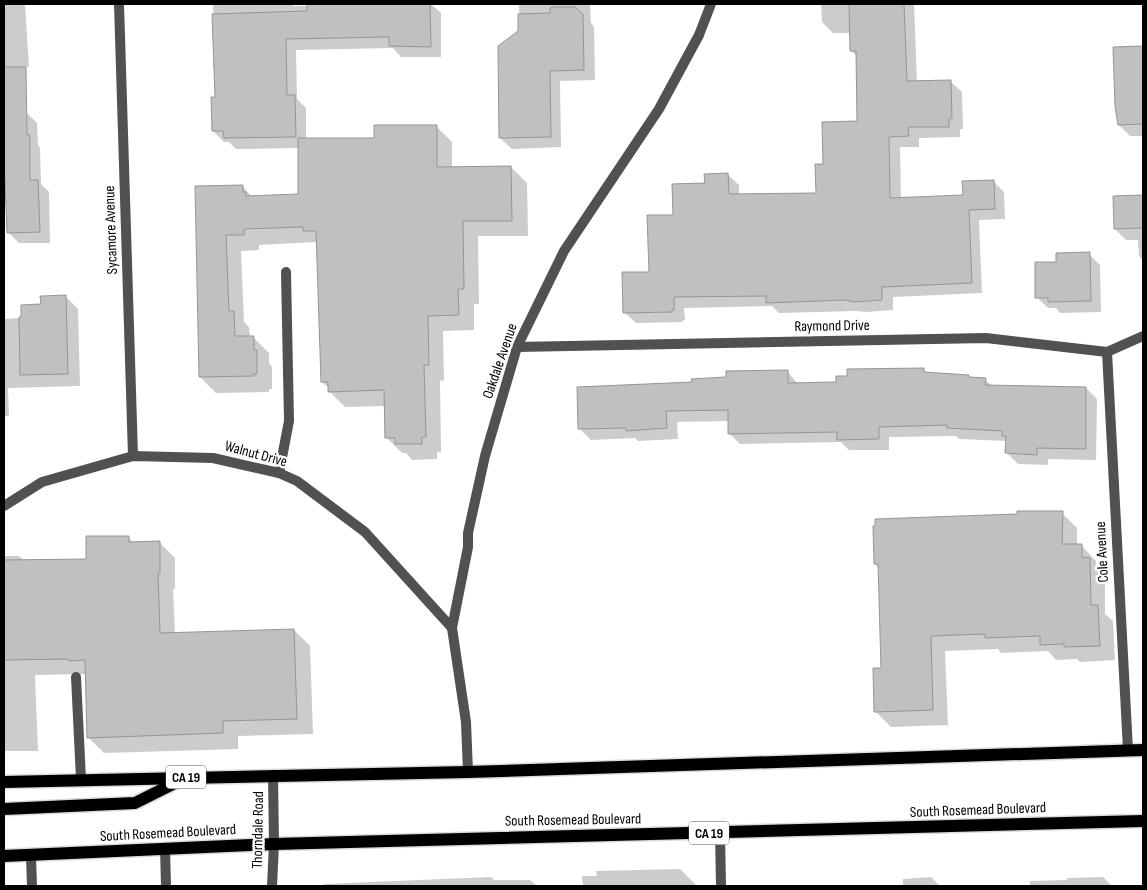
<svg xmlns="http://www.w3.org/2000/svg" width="1147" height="890" font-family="'Sofia Sans Condensed',sans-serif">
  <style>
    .shadow { fill: #0003 }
    .building { fill: #c0c0c0; stroke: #959595 }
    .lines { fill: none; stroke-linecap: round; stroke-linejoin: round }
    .primary-casing { stroke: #dbdbdb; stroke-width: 15 }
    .service { stroke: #515151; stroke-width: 10 }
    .minor { stroke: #515151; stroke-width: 10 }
    .primary { stroke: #000; stroke-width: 12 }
    .labels { text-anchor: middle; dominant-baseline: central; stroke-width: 5; stroke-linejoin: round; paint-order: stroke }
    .shield { fill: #fff; stroke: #4c4c4c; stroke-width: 1 }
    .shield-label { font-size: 14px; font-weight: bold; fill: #000 }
    .street-label { font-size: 15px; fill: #000; stroke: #fff }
  </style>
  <rect width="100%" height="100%" fill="#fff"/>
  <g class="shadow">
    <polygon points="4,4 25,4 29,67 11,68 26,112 37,123 38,145 40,148 41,184 49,192 50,243 19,243 8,232 6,174 4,174"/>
    <polygon points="213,4 293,4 293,6 431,4 441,13 441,57 401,57 393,48 296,50 297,99 306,108 306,139 375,140 437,127 452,142 452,168 511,167 527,183 528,236 478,236 479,304 474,304 474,330 443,331 444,380 440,381 441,452 437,452 437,459 412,460 406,453 402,453 386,437 385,406 345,407 329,391 329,388 322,382 318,244 316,242 259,245 259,250 241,251 244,322 249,327 250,337 253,337 269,353 269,363 272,367 272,389 269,389 269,392 216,393 200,377 196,188 242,186 252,197 299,195 299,148 236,149 229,142 224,142 213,131 216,98"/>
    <polygon points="519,4 590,4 591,23 594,27 595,80 560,81 561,147 512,149 500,138 520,32"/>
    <polygon points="821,4 914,4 917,82 950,81 962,92 963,129 960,129 960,137 919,138 919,147 900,147 901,199 964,196 993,181 1004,192 1005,219 979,220 982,293 893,297 893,310 866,312 856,311 779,313 772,306 684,308 685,320 683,320 683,322 636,323 624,312 650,273 674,216 706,184 727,174 739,185 739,195 817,194 824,165 858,123 857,56 851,51 851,33 833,33 822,22"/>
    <polygon points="1143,47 1143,136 1130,136 1119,125 1114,48"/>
    <polygon points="1143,196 1143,261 1139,256 1138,240 1126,240 1115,229 1114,197"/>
    <polygon points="1089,254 1100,265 1101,312 1060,313 1056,308 1048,308 1037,297 1058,263"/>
    <polygon points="65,296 78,309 80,386 8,388 9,416 4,416 4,319 22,318 42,305"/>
    <polygon points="923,369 928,374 969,376 972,378 985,379 992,386 1086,388 1097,399 1096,460 1048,459 1048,465 1018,464 1007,453 1007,441 959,439 956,436 889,437 889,450 849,450 841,442 740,444 729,433 729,421 677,422 678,439 638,441 635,438 591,440 580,429 693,383 787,371 798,384 837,384"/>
    <polygon points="1062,513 1077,528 1077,545 1081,545 1096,561 1096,566 1105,574 1105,614 1113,621 1115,660 1080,662 1077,659 1056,660 1048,651 1001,653 998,649 945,651 948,725 891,727 875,711 882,669 879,568 875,564"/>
    <polygon points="128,537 134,543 159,542 175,558 175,589 173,589 175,634 294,630 310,646 313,734 238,736 238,749 104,753 88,737 86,676 84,674 35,675 38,751 4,751 4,556 19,556 25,561 87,560"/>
    <polygon points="680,869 697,886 583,886 582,876 597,876 596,871"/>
    <polygon points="491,877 494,880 530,880 537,886 322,886 324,884"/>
    <polygon points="931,877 940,886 903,886 903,879"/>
    <polygon points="1103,877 1112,886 1030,886 1030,881 1067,880 1067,878"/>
  </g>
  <g class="building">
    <polygon points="307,4 430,4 431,47 389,46 389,37 286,39 287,95 295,95 296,137 224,138 223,131 212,131 211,97 215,97 212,14 307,11"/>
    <polygon points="849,4 904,4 907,81 951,80 952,118 949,119 949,127 908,127 909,136 889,137 890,198 963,195 962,181 994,180 995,209 969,210 972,283 882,287 882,300 854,302 844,300 766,303 766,296 674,297 674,310 672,310 672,312 623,313 622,272 649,272 647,215 673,215 672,184 705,183 704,174 728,173 729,194 816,193 815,164 823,164 822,122 857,121 856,51 850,51"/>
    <polygon points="554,7 575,7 583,14 584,70 550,71 551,137 499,138 498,46 518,31 518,14 550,13 550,8"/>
    <polygon points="1143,46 1143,124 1118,125 1115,106 1113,47"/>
    <polygon points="4,67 26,67 27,135 30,135 30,180 38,180 40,232 7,233 4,158"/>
    <polygon points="374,125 437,125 437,167 511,166 512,221 463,221 464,289 458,289 459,315 428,316 429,365 424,365 426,437 422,437 422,444 395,444 395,438 385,438 384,390 328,392 328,382 321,382 316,231 303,231 303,227 244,229 244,235 226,235 229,311 234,311 235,336 254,336 254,350 257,350 257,374 254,374 254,376 199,377 195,186 243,185 243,192 246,192 246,196 298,194 298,138 374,138"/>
    <polygon points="1143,195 1143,228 1114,229 1113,196"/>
    <polygon points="1090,252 1091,301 1048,302 1048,298 1035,298 1035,262 1056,262 1056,253"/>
    <polygon points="66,295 68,374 20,375 19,317 21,317 21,305 41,304 40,296 43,296"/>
    <polygon points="924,368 924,372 969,375 969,377 986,378 985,385 1086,387 1086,449 1037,448 1037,455 1005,453 1006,436 1002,436 1002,431 947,428 947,425 879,427 879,439 837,440 837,432 728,434 728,410 666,411 667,428 626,431 626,428 578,429 577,387 692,382 691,379 726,377 726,371 788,370 788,383 836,382 836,376 847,376 847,369"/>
    <polygon points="1017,511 1063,511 1062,544 1082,544 1082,557 1090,558 1091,605 1098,605 1100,646 1064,647 1064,644 1040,645 1040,636 985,638 985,634 931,636 933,710 874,712 873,668 881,668 878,564 874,564 873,526 875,526 875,519 1017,514"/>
    <polygon points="86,536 129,536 129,542 160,541 160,574 158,574 160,633 294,629 297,719 223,721 223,733 87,738 85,660 69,661 68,659 4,660 4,560 86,559"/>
  </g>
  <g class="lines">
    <defs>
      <g id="primary">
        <polyline points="4,782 468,772 1143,750"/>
        <polyline points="4,809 135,803 183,779"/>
        <polyline points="4,856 274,844 1143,821"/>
      </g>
    </defs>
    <use href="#primary" class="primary-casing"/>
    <g class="service">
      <polyline points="279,473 289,421 286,272"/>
      <polyline points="76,677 81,779"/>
      <polyline points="165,848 166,886"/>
      <polyline points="31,856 32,886"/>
    </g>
    <g class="minor">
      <polyline points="119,4 133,456"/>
      <polyline points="517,347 986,338 1107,352 1143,336"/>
      <polyline points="1107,352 1128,750"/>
      <polyline points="4,506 42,482 133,456 213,458 279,473 297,481 365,532 452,628"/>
      <polyline points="468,772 466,722 452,628 468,547 468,533 485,456 517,347 564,251 659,109 699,35 711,4"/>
      <polyline points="720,833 721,886"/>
      <polyline points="272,886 274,844 273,775"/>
    </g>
    <use href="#primary" class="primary"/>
  </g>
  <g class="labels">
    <g class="shield">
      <rect x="166" y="765.5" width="40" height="23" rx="4"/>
      <rect x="689" y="821.5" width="40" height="23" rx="4"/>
    </g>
    <g class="shield-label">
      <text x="186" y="777">CA 19</text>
      <text x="709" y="833">CA 19</text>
    </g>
    <g class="street-label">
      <text transform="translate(111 230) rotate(-92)">Sycamore Avenue</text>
      <text transform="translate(832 326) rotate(-1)">Raymond Drive</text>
      <text transform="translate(500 361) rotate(-71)">Oakdale Avenue</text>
      <text transform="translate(256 454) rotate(15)">Walnut Drive</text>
      <text transform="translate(1102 552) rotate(-93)">Cole Avenue</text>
      <text transform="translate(978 810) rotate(-2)">South Rosemead Boulevard</text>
      <text transform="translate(573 820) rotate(-1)">South Rosemead Boulevard</text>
      <text transform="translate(258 830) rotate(-89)">Thorndale Road</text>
      <text transform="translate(168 833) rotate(-3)">South Rosemead Boulevard</text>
    </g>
  </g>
  <rect width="1147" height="890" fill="none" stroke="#000000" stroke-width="10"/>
</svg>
